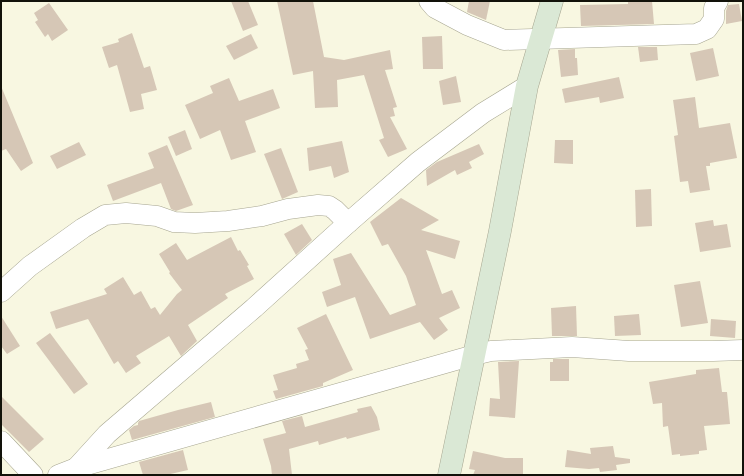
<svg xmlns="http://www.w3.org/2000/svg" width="744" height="476" font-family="'Archivo Narrow',sans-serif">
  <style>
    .building { fill: #d6c7b6 }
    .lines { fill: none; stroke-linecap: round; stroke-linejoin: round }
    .street-casing { stroke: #a6a590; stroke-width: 21 }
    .secondary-casing { stroke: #a6a590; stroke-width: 23 }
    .street { stroke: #fff; stroke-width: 20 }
    .secondary { stroke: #dae8d5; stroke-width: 22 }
  </style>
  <rect width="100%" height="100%" fill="#f8f7e1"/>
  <g class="building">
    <polygon points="231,1 248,1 258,25 243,31"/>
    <polygon points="277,1 313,1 324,57 344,60 390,50 393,69 385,70 397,107 393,108 395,116 390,117 407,149 388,157 379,140 384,138 364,75 337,80 338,107 315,108 313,71 293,75"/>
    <polygon points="469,1 490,1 486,20 467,12"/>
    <polygon points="628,1 652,1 654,24 581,26 580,5 628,4"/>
    <polygon points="49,3 68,30 52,41 48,34 45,37 35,22 38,20 34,13"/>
    <polygon points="739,4 742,21 726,24 726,11 728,5"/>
    <polygon points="132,33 144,68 150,66 157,90 141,94 144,109 130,112 117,65 109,68 102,47 119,42 118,39"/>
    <polygon points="251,34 258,48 234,60 226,46"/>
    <polygon points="442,36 443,69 423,69 422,37"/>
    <polygon points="638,47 657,47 658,60 640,62"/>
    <polygon points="713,48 719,76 696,81 690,53"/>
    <polygon points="575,49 575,58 577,58 578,75 561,77 558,50"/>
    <polygon points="456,76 461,102 443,105 439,81"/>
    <polygon points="619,77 624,98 600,103 599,97 565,103 562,89"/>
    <polygon points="229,78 239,101 273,89 280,108 245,121 256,152 231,160 220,130 200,139 185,105 213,93 210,86"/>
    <polygon points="1,86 33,163 21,171 6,149 1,151"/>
    <polygon points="695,97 699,128 730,123 737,158 710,163 710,166 706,166 710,190 690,193 688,181 680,182 674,136 678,135 673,100"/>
    <polygon points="185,130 192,149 176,156 168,137"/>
    <polygon points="555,140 573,140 573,164 554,163"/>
    <polygon points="342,141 349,172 334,178 331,166 309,171 307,148"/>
    <polygon points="79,142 86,155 57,169 50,156"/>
    <polygon points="479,144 484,154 469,162 472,168 457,175 455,170 427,186 426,170 437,162"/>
    <polygon points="167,145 193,205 176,211 171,209 161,183 113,201 107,185 154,168 148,153"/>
    <polygon points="281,148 298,192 282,199 264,154"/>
    <polygon points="651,189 652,226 636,227 635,190"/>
    <polygon points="401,198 439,220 421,230 460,241 455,259 426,250 442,294 452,290 460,308 439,318 448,330 434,340 420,322 370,339 355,297 327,307 322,292 341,285 333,259 351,253 390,315 416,305 406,276 388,244 382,246 370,222"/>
    <polygon points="713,220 714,226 727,224 731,247 700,252 695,223"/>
    <polygon points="302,224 312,240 296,255 284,234"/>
    <polygon points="231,237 238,251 240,250 249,265 247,266 254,279 225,294 228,298 188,325 197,341 181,356 169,336 136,356 141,363 126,373 118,361 114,364 88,319 56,329 50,312 107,294 104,289 123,277 134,295 141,291 151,309 155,307 160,315 177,294 182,290 169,273 170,272 159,254 176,243 187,260"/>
    <polygon points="700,281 708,323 681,327 674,285"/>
    <polygon points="576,306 577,336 552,336 551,308"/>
    <polygon points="326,314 353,370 323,383 323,386 276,399 273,391 278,390 273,375 297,368 296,364 309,360 305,350 308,349 297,328"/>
    <polygon points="639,314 641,335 615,336 614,316"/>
    <polygon points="1,316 20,346 7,354 1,346"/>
    <polygon points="711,319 736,321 735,338 710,336"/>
    <polygon points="50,333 88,384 74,394 36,343"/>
    <polygon points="553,359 569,359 569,381 550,381 550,362 553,362"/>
    <polygon points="519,361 515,418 489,416 490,398 500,399 498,362"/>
    <polygon points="719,368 722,392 727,392 730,424 704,426 707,450 699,451 699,454 680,456 680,454 672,455 668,426 663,427 662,403 653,404 649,382 696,374 696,370"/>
    <polygon points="1,396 44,439 29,452 1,424"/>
    <polygon points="211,402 215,417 132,440 129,430 134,426 138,425 138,423 139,421 178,410"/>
    <polygon points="371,406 377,417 380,430 347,439 346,437 319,445 318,441 289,449 292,475 272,475 271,466 263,439 286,433 282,421 302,416 305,427 358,412 357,409"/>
    <polygon points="613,446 615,457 630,459 630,463 616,465 617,470 600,472 599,468 589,469 565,467 567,450 591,454 590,448"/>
    <polygon points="183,450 188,470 166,475 143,475 139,462"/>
    <polygon points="473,451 505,458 523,458 523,475 473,475 475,470 469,469"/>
  </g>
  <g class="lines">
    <defs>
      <g id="street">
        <polyline points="429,1 435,8 467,25 504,40 696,34 707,29 714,19 714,8 718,1"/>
        <polyline points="1,292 30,266 83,228 105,215 126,213 157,216 174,222 195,223 228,221 262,216 288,209 318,205 329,206 335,210 348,223"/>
        <polyline points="1,441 33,475"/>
        <polyline points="76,468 107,434 254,308 348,223 418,162 483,113 527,86"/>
        <polyline points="58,475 76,468 474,355 491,351 572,347 629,351 713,351 743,350"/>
      </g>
      <polyline id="secondary" points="449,475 500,231 527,86 552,1"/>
    </defs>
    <use href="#street" class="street-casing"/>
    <use href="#secondary" class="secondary-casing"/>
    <use href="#street" class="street"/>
    <use href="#secondary" class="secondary"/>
  </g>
  <rect width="744" height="476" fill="none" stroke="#12120a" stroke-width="4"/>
</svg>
